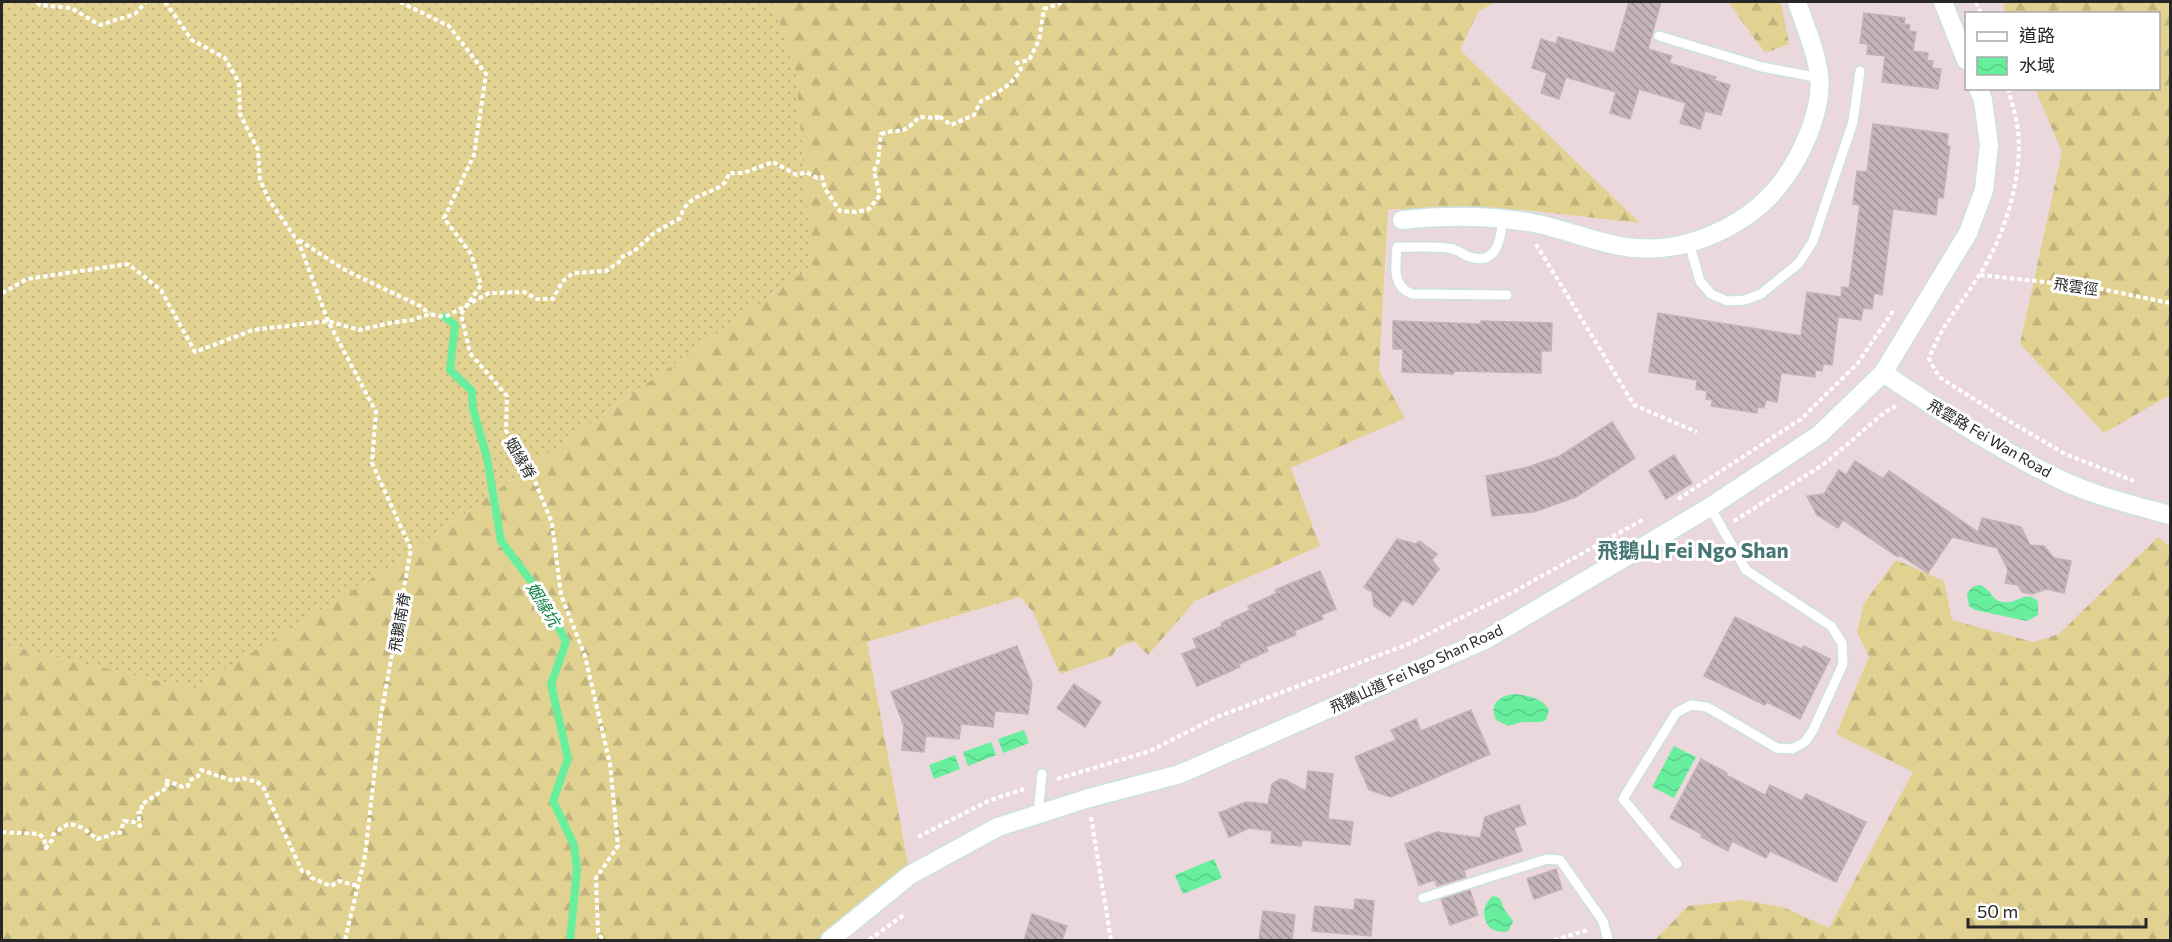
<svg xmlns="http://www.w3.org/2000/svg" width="2172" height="942" font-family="Commissioner,'Noto Sans TC',sans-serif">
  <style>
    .grass { fill: url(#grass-dots) }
    .forest { fill: url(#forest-firs) }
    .water { fill: url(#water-waves) }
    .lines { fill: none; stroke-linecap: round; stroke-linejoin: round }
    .stream { stroke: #68ef9e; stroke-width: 8 }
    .building { fill: url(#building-back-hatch); stroke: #c5b2b6; stroke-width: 1.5 }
    .service-casing { stroke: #cde1e0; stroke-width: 12 }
    .minor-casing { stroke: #cde1e0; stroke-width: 21 }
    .path { stroke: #fff; stroke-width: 4; stroke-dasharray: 4.5 3; stroke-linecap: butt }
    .service { stroke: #fff; stroke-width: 9 }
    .minor { stroke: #fff; stroke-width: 18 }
    .labels { text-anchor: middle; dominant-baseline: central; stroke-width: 6; stroke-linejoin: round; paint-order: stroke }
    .street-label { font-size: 15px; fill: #272727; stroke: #fff }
    .water-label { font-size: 16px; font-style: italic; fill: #0d8245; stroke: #fff }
    .district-label { font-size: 21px; font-weight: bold; fill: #477775; stroke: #fff }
  </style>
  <defs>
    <pattern id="grass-dots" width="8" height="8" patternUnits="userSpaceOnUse" patternTransform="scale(1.5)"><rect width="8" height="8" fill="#e2d292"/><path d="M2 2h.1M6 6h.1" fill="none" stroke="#c2b47e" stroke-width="1.8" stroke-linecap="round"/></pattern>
    <pattern id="forest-firs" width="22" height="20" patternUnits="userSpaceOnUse" patternTransform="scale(1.5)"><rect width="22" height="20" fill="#e2d292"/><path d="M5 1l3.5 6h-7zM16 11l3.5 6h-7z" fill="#c2b47e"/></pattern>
    <pattern id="water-waves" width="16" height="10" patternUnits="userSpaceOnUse" patternTransform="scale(1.5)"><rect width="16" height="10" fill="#68ef9e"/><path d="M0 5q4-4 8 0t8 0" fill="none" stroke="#5acd88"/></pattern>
    <pattern id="building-back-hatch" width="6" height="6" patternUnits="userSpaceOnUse" patternTransform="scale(1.5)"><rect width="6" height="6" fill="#c2b4b7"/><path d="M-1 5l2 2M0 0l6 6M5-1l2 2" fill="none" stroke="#9e9295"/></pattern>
  </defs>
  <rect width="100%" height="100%" fill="#ead8dd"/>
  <polygon class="grass" points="2,2 773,2 796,74 812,266 382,572 193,689 2,644"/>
  <g class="forest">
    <polygon points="773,2 1495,2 1478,12 1460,50 1640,223 1524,210 1388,209 1379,371 1405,418 1291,468 1320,546 1195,601 1148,655 1134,641 1117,648 1112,656 1060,674 1033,612 1020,597 867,642 910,875 830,940 2,940 2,644 193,689 382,572 812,266 796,74"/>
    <polygon points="1728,2 1781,2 1789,44 1765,53"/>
    <polygon points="2003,2 2170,2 2170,395 2104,433 2020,344 2062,152 2035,89 2158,88 2158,14 2005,13"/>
    <polygon points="2158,537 2170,546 2170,940 1655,940 1688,906 1743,900 1783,907 1829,928 1913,772 1836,734 1869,657 1857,632 1864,603 1896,560 1944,581 1952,620 2033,642 2059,634"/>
  </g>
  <g class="water">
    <path d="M 1980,585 C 1991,589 1992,601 2003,602 C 2017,605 2026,588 2038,602 L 2038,615 L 2027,621 L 1975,610 L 1969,606 L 1967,594 L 1972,587 Z"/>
    <path d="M 1513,694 C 1526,695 1542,697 1549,710 L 1546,720 L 1541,722 L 1522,722 L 1508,726 L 1496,720 C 1489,704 1498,697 1513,694 Z"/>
    <polygon points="1024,730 1029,743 1003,753 998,739"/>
    <polygon points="991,742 996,755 968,766 963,752"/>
    <polygon points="1674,746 1696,757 1674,798 1652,787"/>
    <polygon points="955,755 960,769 934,779 929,765"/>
    <polygon points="1214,859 1222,878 1183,894 1175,875"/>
    <path d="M 1493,896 C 1504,898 1500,903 1505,910 C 1508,915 1511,916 1513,922 L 1508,931 C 1485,937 1476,909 1493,896 Z"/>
  </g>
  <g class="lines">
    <polyline class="stream" points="445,317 455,325 450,370 472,391 473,409 487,458 501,541 545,600 566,642 551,684 568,759 553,801 574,845 577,870 570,940"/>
  </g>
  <g class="building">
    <polygon points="1629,2 1661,2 1648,49 1672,56 1669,63 1716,77 1714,80 1730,85 1721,115 1705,111 1700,129 1680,123 1686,103 1639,89 1630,119 1610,113 1616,92 1566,77 1559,99 1541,93 1547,73 1532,68 1541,39 1556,44 1558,37 1614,53"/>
    <polygon points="1864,13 1905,18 1904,24 1910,25 1909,31 1916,32 1913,51 1928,53 1927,60 1933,61 1932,68 1941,69 1938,89 1882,82 1885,56 1867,54 1868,44 1860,43"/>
    <polygon points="1873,124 1948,134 1947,146 1950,146 1943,198 1938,197 1936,215 1893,209 1882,295 1874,293 1872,309 1863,308 1861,320 1838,317 1832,365 1823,364 1822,371 1815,370 1815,377 1781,373 1777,402 1766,400 1764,408 1758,407 1757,413 1711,406 1713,400 1706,399 1707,391 1696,389 1697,380 1649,372 1658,313 1801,336 1807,292 1841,297 1842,287 1849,288 1860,205 1853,204 1857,171 1867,172"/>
    <polygon points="1393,321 1481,324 1481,321 1552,323 1551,351 1541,351 1541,373 1454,371 1453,374 1402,372 1403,349 1393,349"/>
    <polygon points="1612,422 1635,458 1576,497 1534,512 1492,516 1486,476 1528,467 1560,456"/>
    <polygon points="1674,455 1692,483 1666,499 1649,471"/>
    <polygon points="1855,461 1883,479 1889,471 1978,532 1982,518 2021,527 2030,545 2044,546 2054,558 2071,561 2064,593 2046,589 2032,594 2022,592 2018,585 2005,583 2008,570 1997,548 1952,537 1928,573 1900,555 1898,557 1843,520 1838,528 1817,515 1807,496 1824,494 1839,470 1846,475"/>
    <polygon points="1397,539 1416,544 1419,541 1437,554 1432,560 1439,569 1413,605 1403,599 1390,617 1374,606 1372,592 1364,587"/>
    <polygon points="1320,571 1336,609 1321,615 1323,619 1294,631 1296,635 1266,647 1268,651 1239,664 1240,667 1197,686 1182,654 1197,648 1193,639 1222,626 1221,623 1250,610 1248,606 1277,593 1275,590"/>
    <polygon points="1735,617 1802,649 1804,646 1830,659 1800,719 1767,702 1765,705 1704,676"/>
    <polygon points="1017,646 1032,684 1028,714 995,711 993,727 961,724 959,739 926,736 924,752 902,750 904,726 891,692"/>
    <polygon points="1074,684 1101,702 1085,727 1057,708"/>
    <polygon points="1471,710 1490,754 1391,797 1369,790 1355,757 1396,740 1391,730 1416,719 1421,731"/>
    <polygon points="1701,759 1727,773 1726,775 1765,795 1770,785 1802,801 1806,794 1866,822 1836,882 1770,851 1766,858 1732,841 1728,851 1701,837 1702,834 1670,818"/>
    <polygon points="1308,771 1333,774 1328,819 1353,822 1350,845 1302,840 1301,846 1271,843 1272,831 1249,828 1229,837 1219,813 1246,802 1268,804 1272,784 1280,779 1285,780 1306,791"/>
    <polygon points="1519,805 1526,824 1514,828 1522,851 1464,870 1466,877 1437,886 1435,880 1419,885 1405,844 1437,832 1480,838 1485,817"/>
    <polygon points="1556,869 1562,889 1534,899 1527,879"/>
    <polygon points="1470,890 1478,915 1450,925 1441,899"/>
    <polygon points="1355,899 1374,901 1371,936 1312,931 1315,906 1354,910"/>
    <polygon points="1263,911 1295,915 1292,940 1259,940"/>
    <polygon points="1032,914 1067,926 1062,940 1024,940"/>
  </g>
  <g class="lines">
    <defs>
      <g id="service">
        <polyline points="1659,36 1762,67 1820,78"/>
        <path d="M 1503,218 C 1501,237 1498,266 1470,257 C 1464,255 1459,251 1453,249 C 1436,245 1414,248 1397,247 C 1396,266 1391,286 1412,294 L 1507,295"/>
        <polyline points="1689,243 1700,281 1711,294 1727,301 1745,300 1761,294 1799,263 1813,241 1853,122 1860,71"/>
        <polyline points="1038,813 1042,774"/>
        <polyline points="1677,864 1623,799 1676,713 1691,705 1707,707 1777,748 1792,749 1805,742 1813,730 1843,664 1842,643 1831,626 1746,570 1710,507"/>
        <polyline points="1423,898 1547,859 1560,860 1603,921 1608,940"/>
      </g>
      <g id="minor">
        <polyline points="1943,2 1966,60"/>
        <path d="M 1402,220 C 1446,215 1489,215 1533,223 C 1565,229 1594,242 1626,247 C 1688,256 1757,223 1790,170 C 1806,145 1823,105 1819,75 C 1816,50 1805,26 1797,2"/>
        <path d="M 1883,373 C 1941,411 1998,450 2061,480 C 2095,496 2134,505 2170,515"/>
        <polyline points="830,940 910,875 998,827 1089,798 1180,774 1485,640 1710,507 1820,434 1883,373 1968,233 1984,190 1989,145 1983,100 1978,88"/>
      </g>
    </defs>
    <use href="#service" class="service-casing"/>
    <use href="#minor" class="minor-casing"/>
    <g class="path">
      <polyline points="37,2 40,5 71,8 100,25 135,14 146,2"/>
      <polyline points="165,2 192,40 225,58 239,83 240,114 258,150 260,180 269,200 299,243 328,321 376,412 372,463 411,549 381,715 365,856 345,940"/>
      <polyline points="400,2 449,26 486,74 474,155 444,218 471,254 481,285 461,314 470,353 507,396 506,431 527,462 552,523 561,595 585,656 610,764 618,846 596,878 598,932 603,940"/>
      <polyline points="1976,2 1981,14"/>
      <path d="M 2008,88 C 2011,100 2015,112 2017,124 C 2025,172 2005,237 1978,277 C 1961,304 1939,329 1929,359 L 1939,377 L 2004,418 L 2065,454 L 2134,481"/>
      <polyline points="299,240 345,270 420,306 430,314"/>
      <polyline points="1536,244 1634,405 1697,432"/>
      <polyline points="1980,275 2092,287 2170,303"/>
      <path d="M 2,293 L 27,279 L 128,264 L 161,290 L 195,352 L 253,330 L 328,321 L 359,330 L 390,323 L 412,320 L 430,314 L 445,317 L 489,293 L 524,292 L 537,299 L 553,299 L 562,282 L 573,273 L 606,271 L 619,262 L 620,258 L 634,251 L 654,233 L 680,218 C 688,191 713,196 725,182 C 727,179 728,176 729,173 L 743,173 L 773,162 L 797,175 L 806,172 L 817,178 L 822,177 L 825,189 L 840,211 L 856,212 L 869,209 L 880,195 L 874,171 L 878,161 L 881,134 C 902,127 901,137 919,117 L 937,118 L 937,115 L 951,125 L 974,115 L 981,101 C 998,93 1012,85 1021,69 L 1017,63 L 1029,60 L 1039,40 L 1044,9 L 1063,2"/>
      <polyline points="1678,499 1801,419 1858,363 1895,308"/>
      <polyline points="1734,521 1824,464 1885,412 1896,406"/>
      <polyline points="1057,779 1150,751 1217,717 1406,645 1513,592 1644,519"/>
      <polyline points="1091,817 1111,940"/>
      <path d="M 2,832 L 39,834 L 44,838 L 46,848 L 52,840 L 53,835 C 57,832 61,828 65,826 C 75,820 90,833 97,839 L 108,836 L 115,832 L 120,833 L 124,821 L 134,822 L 140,826 L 138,813 L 143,811 L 141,805 L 168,787 L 165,780 L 183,787 L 188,786 L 189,781 L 198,776 L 201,770 L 234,781 L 242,778 L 257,782 L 263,787 L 302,871 L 308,872 L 312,878 L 331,886 L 339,881 L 358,886"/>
      <polyline points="918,837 988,801 1024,789"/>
      <polyline points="869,940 905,914"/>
      <polyline points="1554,940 1588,930"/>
    </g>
    <use href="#service" class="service"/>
    <use href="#minor" class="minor"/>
  </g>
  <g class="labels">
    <g class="street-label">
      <text transform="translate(2076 286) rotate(8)">飛雲徑</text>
      <text transform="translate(1990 438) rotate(30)">飛雲路 Fei Wan Road</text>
      <text transform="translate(521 458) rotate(60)">姻緣脊</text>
      <text transform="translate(399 622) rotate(-80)">飛鵝南脊</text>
      <text transform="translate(1416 668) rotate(-25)">飛鵝山道 Fei Ngo Shan Road</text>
    </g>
    <g class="water-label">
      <text transform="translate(544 604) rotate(59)">姻緣坑</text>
    </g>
    <g class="district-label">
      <text x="1693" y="549">飛鵝山 Fei Ngo Shan</text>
    </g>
  </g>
  <rect width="2172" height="942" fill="none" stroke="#272727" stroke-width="6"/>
  <rect x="1965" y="12" width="195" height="78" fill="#ffffff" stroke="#a9a9a9" stroke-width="1.5"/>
  <rect x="1977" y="32" width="30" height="9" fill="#ffffff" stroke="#a9a9a9" stroke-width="1.5"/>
  <text x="2019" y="42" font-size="18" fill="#272727">道路</text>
  <rect x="1977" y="57" width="30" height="18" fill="url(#water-waves)" stroke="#a9a9a9" stroke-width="1.5"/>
  <text x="2019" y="72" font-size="18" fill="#272727">水域</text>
  <path d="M1968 918v9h178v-9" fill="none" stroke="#272727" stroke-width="3"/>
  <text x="1977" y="918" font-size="18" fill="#272727" stroke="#ffffff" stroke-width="4.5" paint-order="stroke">50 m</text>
</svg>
